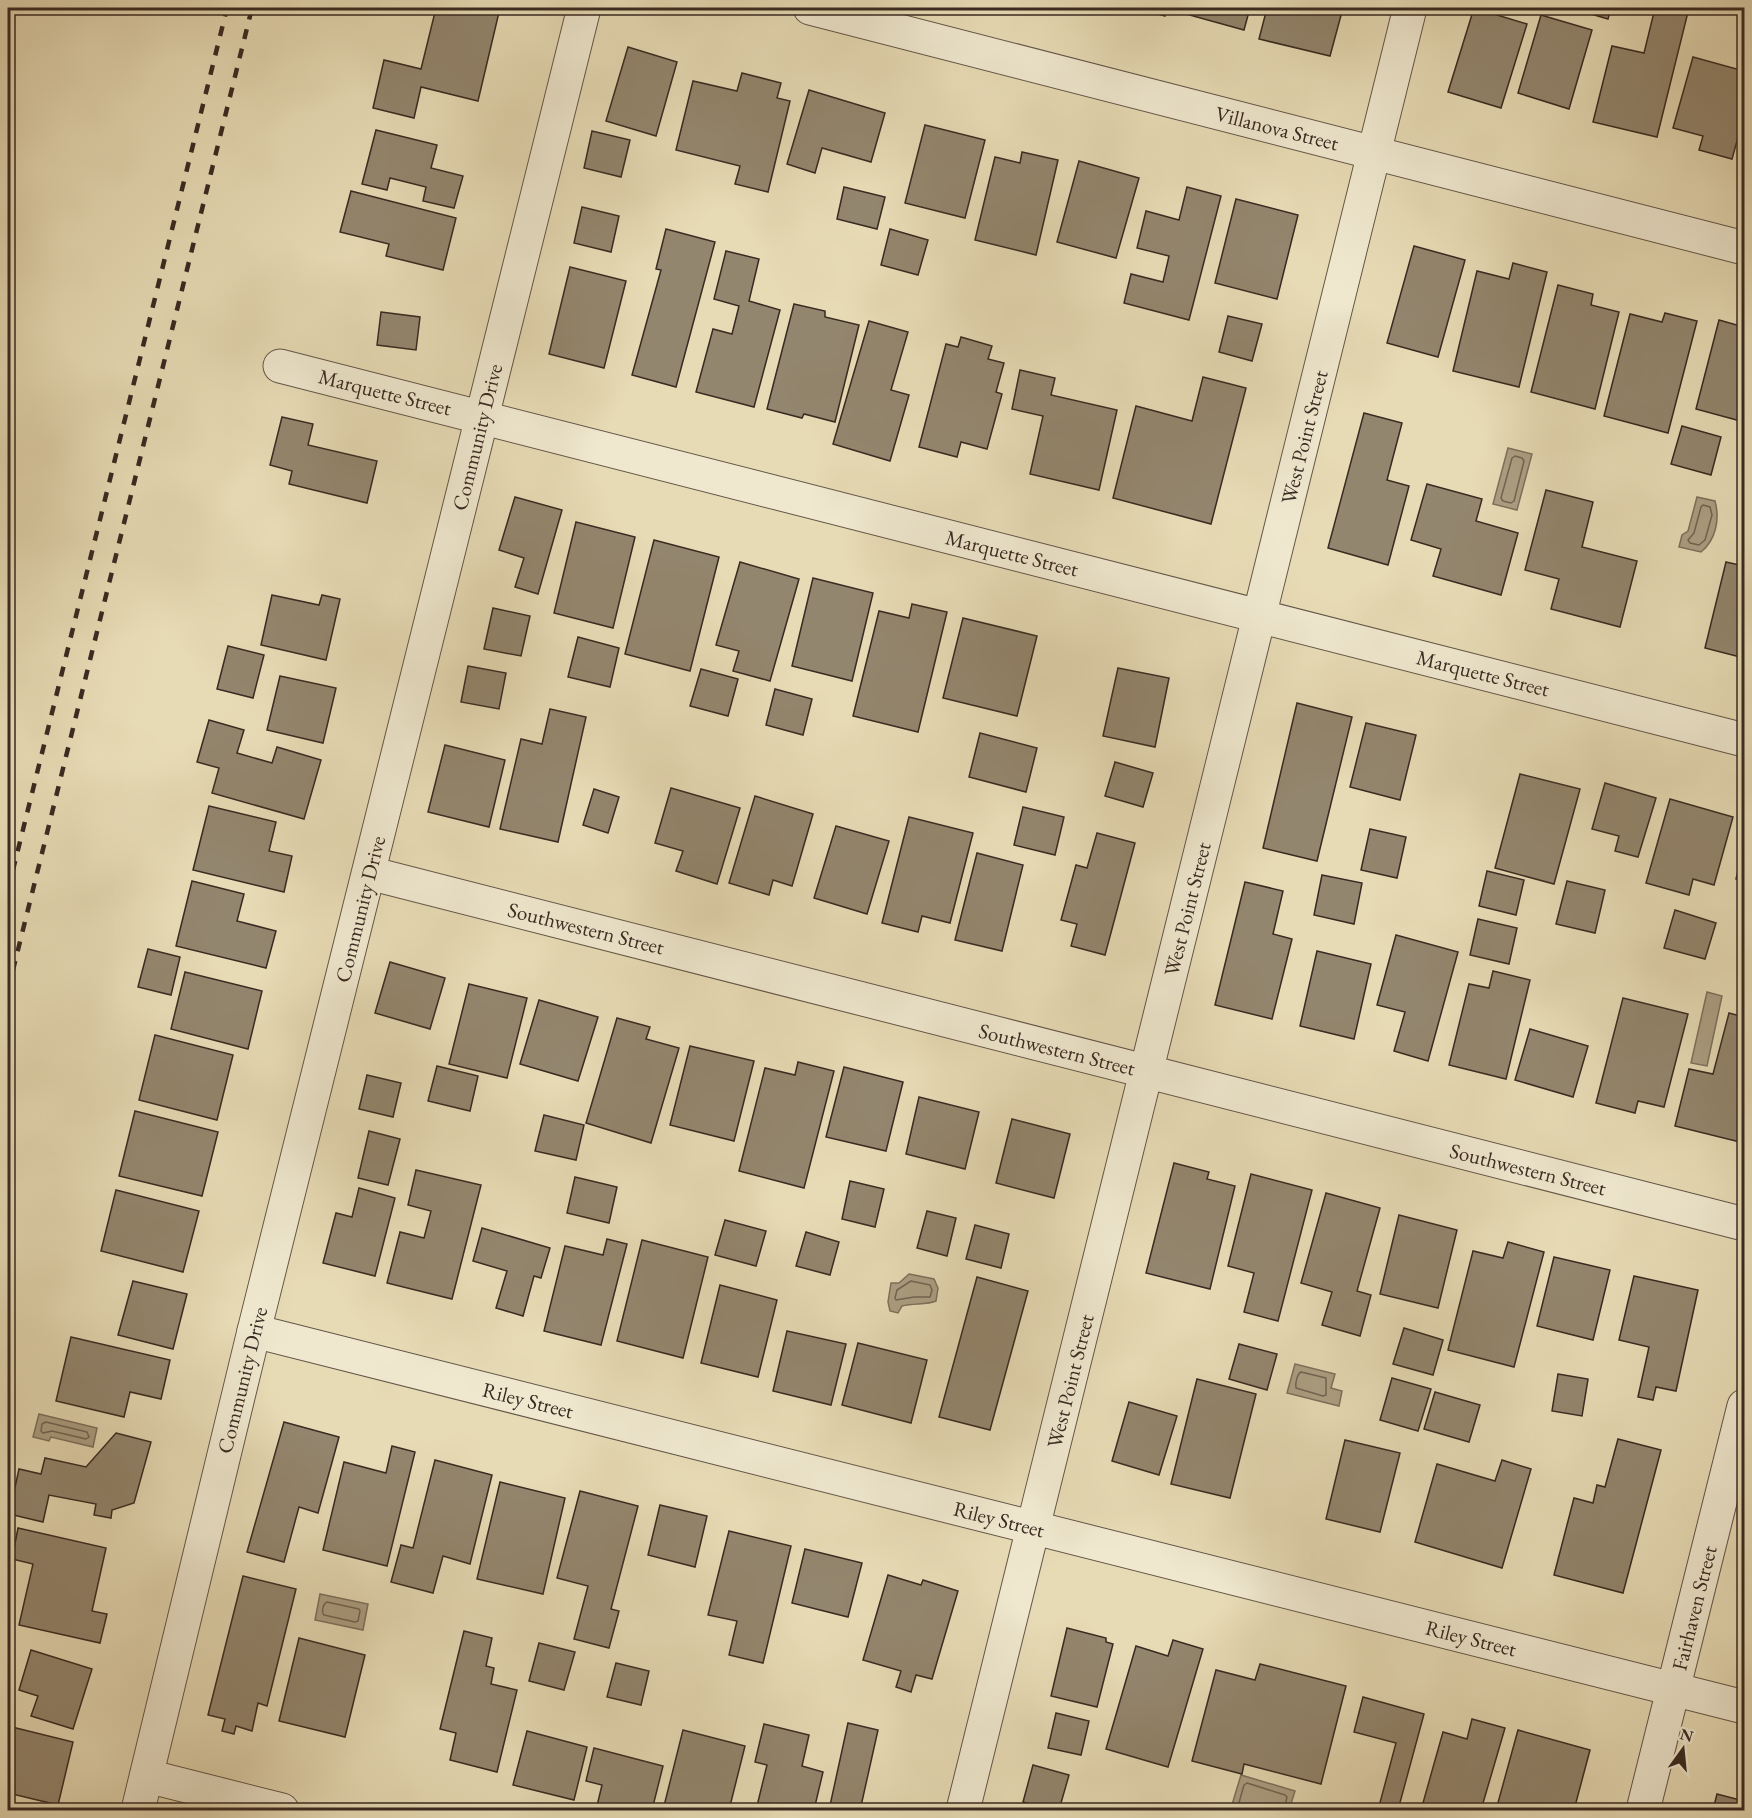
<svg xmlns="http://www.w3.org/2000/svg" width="1752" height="1818" font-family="'EB Garamond',serif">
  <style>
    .water { fill: #ac9f83; stroke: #7e705c; stroke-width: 1.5 }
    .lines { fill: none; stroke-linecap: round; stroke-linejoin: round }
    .shore { stroke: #726452; stroke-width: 1.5 }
    .building { fill: #93866e; stroke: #392a22; stroke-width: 1.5 }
    .minor-casing { stroke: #645647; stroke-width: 35 }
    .minor { stroke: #efe8cf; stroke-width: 33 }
    .rail { stroke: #392a22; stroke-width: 4.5; stroke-dasharray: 10 10; stroke-linecap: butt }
    .labels { text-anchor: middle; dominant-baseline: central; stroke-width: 4.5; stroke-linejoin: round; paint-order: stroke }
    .street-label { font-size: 21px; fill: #392a22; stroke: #efe8cf }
  </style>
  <rect width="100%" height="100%" fill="#e7dbb5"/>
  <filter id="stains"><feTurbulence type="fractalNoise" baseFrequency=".00333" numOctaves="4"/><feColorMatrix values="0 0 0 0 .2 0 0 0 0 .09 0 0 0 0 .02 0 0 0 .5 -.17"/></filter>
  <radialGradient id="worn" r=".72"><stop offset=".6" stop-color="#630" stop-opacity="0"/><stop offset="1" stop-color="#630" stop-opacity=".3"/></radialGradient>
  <g class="water">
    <polygon points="1508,448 1532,454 1517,510 1493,504"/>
    <path d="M 1697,497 L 1715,501 C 1720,519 1716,540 1701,552 L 1679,547 L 1682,535 L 1688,531 Z"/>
    <polygon points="1707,992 1722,996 1707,1066 1691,1063"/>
    <path d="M 909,1274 L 934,1279 L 938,1288 L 936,1301 C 927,1305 914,1303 902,1306 L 898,1313 L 890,1311 L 888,1302 L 891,1283 L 899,1283 Z"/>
    <polygon points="1295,1364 1335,1374 1331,1388 1342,1391 1339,1406 1287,1393"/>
    <polygon points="39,1414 97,1428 93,1447 51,1437 49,1441 33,1437"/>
    <polygon points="320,1594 368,1604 363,1630 315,1620"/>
    <polygon points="1241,1775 1295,1791 1289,1810 1240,1810 1231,1808"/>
  </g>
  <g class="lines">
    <g class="shore">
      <polygon points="1515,456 1522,458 1524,461 1514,501 1511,503 1503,501 1501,498 1512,458"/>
      <polygon points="1703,505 1710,507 1712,515 1705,540 1699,545 1690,543 1688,540 1694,533 1701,507"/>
      <polygon points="911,1281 930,1285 932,1290 930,1297 914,1297 896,1300 895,1298 897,1290"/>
      <path d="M 1301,1372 L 1326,1378 L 1326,1395 L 1323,1396 L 1296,1388 C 1295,1384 1297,1374 1301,1372 Z"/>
      <polygon points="46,1422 87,1432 89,1437 86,1439 52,1431 43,1433 41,1431 42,1424"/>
      <path d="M 327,1602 L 359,1609 L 360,1611 L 358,1621 L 355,1622 L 324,1615 C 321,1612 323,1604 327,1602 Z"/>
      <polyline points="1237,1810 1244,1785 1247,1783 1285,1795 1287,1797 1284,1810"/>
    </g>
  </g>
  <g class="building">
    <polygon points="436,8 500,8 478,101 421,87 414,118 373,108 384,60 421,69"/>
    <polygon points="1137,8 1167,8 1165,16"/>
    <polygon points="1188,8 1250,8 1244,30 1186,14"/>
    <polygon points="1267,8 1343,8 1330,56 1259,39"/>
    <polygon points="1474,8 1527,24 1501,108 1448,92"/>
    <polygon points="1571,8 1611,8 1608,19"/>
    <polygon points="1655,8 1689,8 1657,137 1593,122 1612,46 1644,53"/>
    <polygon points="1541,15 1592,30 1569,109 1518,93"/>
    <polygon points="628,47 677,62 656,136 606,121"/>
    <polygon points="1693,57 1744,71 1744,116 1732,159 1699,150 1703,136 1673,128"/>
    <polygon points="742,73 781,83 777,98 790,101 768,192 735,184 740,166 676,150 693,81 737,91"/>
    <polygon points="809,90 885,113 871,162 822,148 815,173 787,164"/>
    <polygon points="925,125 985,140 965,218 905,203"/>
    <polygon points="376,130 437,145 431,168 463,176 454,208 423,201 426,187 390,178 387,190 362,184"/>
    <polygon points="592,131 630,140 621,177 584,168"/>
    <polygon points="1022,152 1058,160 1036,255 975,240 995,157 1020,163"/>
    <polygon points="1079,161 1139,178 1116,258 1057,242"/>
    <polygon points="844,187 885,197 877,229 837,219"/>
    <polygon points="1187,187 1221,196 1189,320 1124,303 1131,274 1163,282 1169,256 1137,248 1146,211 1179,220"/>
    <polygon points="351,191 456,218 443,270 386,256 389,244 340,232"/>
    <polygon points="1236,199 1298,215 1277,299 1215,283"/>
    <polygon points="582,207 619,216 611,252 574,243"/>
    <polygon points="666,229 715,242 676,387 632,375 661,270 656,269"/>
    <polygon points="890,229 928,240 918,275 881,265"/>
    <polygon points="1414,246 1465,260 1438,357 1387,343"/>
    <polygon points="726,251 759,259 749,301 780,310 754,407 696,392 713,329 732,334 739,306 714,299"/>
    <polygon points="1513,263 1547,272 1519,387 1453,371 1477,271 1509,279"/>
    <polygon points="570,267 626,281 604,368 549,354"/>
    <polygon points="1558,285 1593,294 1591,305 1619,312 1595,409 1531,392"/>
    <polygon points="794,304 825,311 825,317 859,325 835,422 804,414 802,418 767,409"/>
    <polygon points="381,312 420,317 416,350 377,345"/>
    <polygon points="1665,313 1697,321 1668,433 1604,416 1630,314 1662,322"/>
    <polygon points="1228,316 1262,324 1252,361 1219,352"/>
    <polygon points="1719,320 1744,327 1744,422 1696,409"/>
    <polygon points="869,321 908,332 891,390 909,395 890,461 833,444"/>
    <polygon points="961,337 992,346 988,359 1004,363 996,392 1002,394 987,449 961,442 957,457 919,447 946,344 958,347"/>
    <polygon points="1020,370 1055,378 1051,395 1117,410 1099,490 1030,474 1043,416 1012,409"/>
    <polygon points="1203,377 1246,388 1211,524 1113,498 1136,406 1192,421"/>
    <polygon points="1364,413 1402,423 1387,480 1409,486 1388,565 1328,548"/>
    <polygon points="282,417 313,424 308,445 377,461 367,503 289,484 292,471 270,465"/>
    <polygon points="1682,426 1721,437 1711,475 1671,464"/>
    <polygon points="1427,484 1482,499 1476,521 1518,533 1501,595 1433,576 1441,549 1411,540"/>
    <polygon points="1546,490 1593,502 1582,547 1637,561 1620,627 1551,609 1559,579 1525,570"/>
    <polygon points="515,497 562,510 538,594 515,587 524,558 499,550"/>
    <polygon points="576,522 635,537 613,628 554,613"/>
    <polygon points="654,540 719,557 690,671 625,654"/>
    <polygon points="740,562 799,579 770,681 733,671 739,651 716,645"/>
    <polygon points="1726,562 1744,566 1744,658 1705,648"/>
    <polygon points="813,578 873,593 852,681 792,666"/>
    <polygon points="272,595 319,605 322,595 340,599 326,660 261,645"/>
    <polygon points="912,604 947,612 918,732 853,716 879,611 909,618"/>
    <polygon points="493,608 530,616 521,656 484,649"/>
    <polygon points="963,618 1037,636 1017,716 943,698"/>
    <polygon points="578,637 619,648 610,687 568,677"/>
    <polygon points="228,646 264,655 253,698 217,689"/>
    <polygon points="468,666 506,673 499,709 461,702"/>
    <polygon points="1118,668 1169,678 1155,747 1103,736"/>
    <polygon points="701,669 738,679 728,716 690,706"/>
    <polygon points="280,676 336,688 323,743 267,730"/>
    <polygon points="775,689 812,699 803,735 766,725"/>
    <polygon points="1297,703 1352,717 1317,861 1263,848"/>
    <polygon points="550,709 586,717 558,842 500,829 521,739 542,744"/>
    <polygon points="209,720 244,730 237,753 272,763 277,747 321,760 304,819 212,793 219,768 197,762"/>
    <polygon points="1366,723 1416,735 1400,800 1350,787"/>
    <polygon points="980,733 1037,748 1026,792 969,777"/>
    <polygon points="445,745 505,760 489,827 428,812"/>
    <polygon points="1115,762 1153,773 1143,807 1105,796"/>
    <polygon points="1520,774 1580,789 1554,884 1495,868"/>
    <polygon points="1605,783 1656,798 1638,857 1615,851 1619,836 1592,829"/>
    <polygon points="671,788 740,808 717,884 676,871 683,851 655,843"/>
    <polygon points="594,789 619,797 608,833 583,825"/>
    <polygon points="755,796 813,814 792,886 773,880 769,895 729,883"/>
    <polygon points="1670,799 1733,817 1714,885 1693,879 1689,895 1646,883"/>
    <polygon points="209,806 276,822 269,851 292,856 284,892 193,870"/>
    <polygon points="1023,807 1064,817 1055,855 1014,845"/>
    <polygon points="909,817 973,833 950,923 922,916 918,932 882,923"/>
    <polygon points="836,826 889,841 867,914 814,898"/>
    <polygon points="1370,829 1406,837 1397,878 1361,870"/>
    <polygon points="1097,833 1135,843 1105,955 1071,946 1077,924 1061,920 1076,865 1087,868"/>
    <polygon points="1744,846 1744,882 1736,879"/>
    <polygon points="977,853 1023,865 1002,951 955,940"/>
    <polygon points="1487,871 1524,880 1516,915 1479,906"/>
    <polygon points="1322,875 1362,883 1354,924 1314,915"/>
    <polygon points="192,881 244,894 237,921 276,931 266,968 176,946"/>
    <polygon points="1567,881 1605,890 1595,933 1556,924"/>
    <polygon points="1245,882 1283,891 1273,934 1292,939 1272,1019 1215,1005"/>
    <polygon points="1675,910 1716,923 1705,959 1664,948"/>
    <polygon points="1478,919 1517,928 1509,964 1470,955"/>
    <polygon points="1396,935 1458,952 1428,1061 1394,1051 1405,1012 1377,1005"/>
    <polygon points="148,949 180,957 171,995 138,987"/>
    <polygon points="1317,951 1371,964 1354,1039 1300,1026"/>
    <polygon points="390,962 445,978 430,1029 375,1013"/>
    <polygon points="1493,971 1530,980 1506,1079 1449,1065 1469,984 1489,988"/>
    <polygon points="185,972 262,991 248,1049 171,1029"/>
    <polygon points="469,984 527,998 507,1078 449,1064"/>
    <polygon points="1623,998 1688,1014 1664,1107 1638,1101 1635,1113 1596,1103"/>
    <polygon points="539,1000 598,1017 578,1081 520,1064"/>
    <polygon points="1729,1013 1744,1017 1744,1143 1675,1126 1689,1069 1713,1074"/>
    <polygon points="617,1018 650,1027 646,1039 679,1048 651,1143 586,1123"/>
    <polygon points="1530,1029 1588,1046 1573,1097 1515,1080"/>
    <polygon points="155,1035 233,1055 217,1120 139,1100"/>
    <polygon points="690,1046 754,1061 734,1141 670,1125"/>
    <polygon points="798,1062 834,1071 804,1188 739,1171 765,1068 795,1075"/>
    <polygon points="437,1066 478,1076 470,1111 428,1101"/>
    <polygon points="844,1067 903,1082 886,1151 826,1137"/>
    <polygon points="367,1075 401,1083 393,1117 359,1109"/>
    <polygon points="919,1097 979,1112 965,1169 906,1154"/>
    <polygon points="135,1111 218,1132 202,1196 119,1176"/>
    <polygon points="544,1115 584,1125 576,1160 535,1151"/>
    <polygon points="1012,1119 1070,1134 1054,1198 996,1183"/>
    <polygon points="369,1131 400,1139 388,1185 358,1178"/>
    <polygon points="1174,1163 1209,1172 1207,1179 1235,1186 1210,1289 1146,1273"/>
    <polygon points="416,1170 481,1185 452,1299 387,1283 400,1232 424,1238 431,1211 408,1205"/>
    <polygon points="1251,1174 1312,1190 1278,1321 1244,1312 1254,1273 1228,1266"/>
    <polygon points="575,1177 617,1187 609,1223 567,1213"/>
    <polygon points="850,1181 884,1189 875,1227 842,1219"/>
    <polygon points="359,1188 395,1198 375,1276 323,1263 336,1213 352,1217"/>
    <polygon points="116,1190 199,1211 183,1272 101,1251"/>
    <polygon points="1326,1193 1380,1208 1357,1291 1371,1295 1360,1336 1322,1325 1332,1292 1301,1283"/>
    <polygon points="927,1211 956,1218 947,1256 917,1248"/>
    <polygon points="1399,1215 1457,1230 1438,1308 1380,1294"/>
    <polygon points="725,1220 766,1231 756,1266 715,1255"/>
    <polygon points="975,1225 1009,1234 1001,1268 966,1259"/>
    <polygon points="482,1228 550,1248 541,1278 534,1276 523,1316 496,1308 507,1271 473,1261"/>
    <polygon points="806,1232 839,1242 830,1275 796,1266"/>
    <polygon points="607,1239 627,1244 601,1345 544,1331 565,1246 603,1255"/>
    <polygon points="642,1240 708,1257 683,1358 617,1341"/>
    <polygon points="1508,1242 1544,1252 1514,1367 1448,1350 1473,1251 1503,1258"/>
    <polygon points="1554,1257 1610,1270 1593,1340 1537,1326"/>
    <polygon points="1634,1276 1698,1290 1676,1391 1656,1387 1653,1400 1638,1397 1649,1347 1619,1340"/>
    <polygon points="977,1277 1028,1291 990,1430 939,1417"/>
    <polygon points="133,1281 187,1294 173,1349 118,1335"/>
    <polygon points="720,1285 777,1300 758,1377 701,1363"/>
    <polygon points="1404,1328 1443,1340 1433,1375 1393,1364"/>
    <polygon points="787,1331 846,1344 831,1405 773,1391"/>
    <polygon points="71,1337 170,1360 161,1399 130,1392 124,1417 56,1401"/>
    <polygon points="858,1343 927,1360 911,1423 842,1405"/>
    <polygon points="1239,1344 1277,1354 1267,1390 1229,1379"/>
    <polygon points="1558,1374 1588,1379 1582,1416 1552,1411"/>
    <polygon points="1392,1378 1431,1389 1418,1431 1380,1420"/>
    <polygon points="1197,1379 1256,1394 1230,1498 1171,1484"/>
    <polygon points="1435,1392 1480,1405 1469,1442 1424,1429"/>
    <polygon points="1129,1402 1177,1416 1159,1475 1112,1461"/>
    <polygon points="284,1422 339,1437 318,1513 299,1507 284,1562 247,1552"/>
    <polygon points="116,1433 151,1442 134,1503 112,1510 111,1518 94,1515 96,1504 49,1495 43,1522 9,1514 19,1469 41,1474 45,1458 86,1467"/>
    <polygon points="1618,1439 1661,1450 1623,1593 1554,1575 1574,1498 1593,1503 1597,1485 1605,1487"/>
    <polygon points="1345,1440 1400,1453 1380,1532 1326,1519"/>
    <polygon points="392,1446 415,1452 387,1566 323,1550 344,1462 386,1473"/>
    <polygon points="435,1460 492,1475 470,1564 443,1556 433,1593 391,1582 401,1545 413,1548"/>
    <polygon points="1502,1460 1531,1469 1502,1568 1415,1542 1437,1464 1495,1481"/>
    <polygon points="500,1482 565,1498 543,1594 477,1579"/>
    <polygon points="580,1491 638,1506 611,1609 619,1611 609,1648 574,1639 588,1586 557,1578"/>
    <polygon points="660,1505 707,1516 695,1567 648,1555"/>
    <polygon points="18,1528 106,1548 92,1611 107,1614 100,1643 19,1625 33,1564 12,1559"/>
    <polygon points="729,1531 791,1546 763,1663 729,1655 737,1621 708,1615"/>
    <polygon points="805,1549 862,1563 848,1617 792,1603"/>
    <polygon points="888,1575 921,1585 923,1580 958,1591 932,1679 916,1675 911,1692 896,1687 901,1671 863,1660"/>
    <polygon points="243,1576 296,1589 267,1706 258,1703 252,1731 236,1726 234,1734 222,1731 225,1719 208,1715"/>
    <polygon points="1067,1628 1106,1638 1106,1642 1113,1644 1097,1707 1051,1696"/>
    <polygon points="464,1631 492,1638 486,1666 494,1668 491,1684 517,1690 497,1772 450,1760 456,1733 440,1729"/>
    <polygon points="299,1638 365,1655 345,1737 279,1721"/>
    <polygon points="1173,1640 1203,1649 1168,1767 1106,1749 1136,1646 1168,1656"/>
    <polygon points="539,1643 575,1652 564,1690 529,1681"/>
    <polygon points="31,1650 92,1669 73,1729 31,1716 38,1696 19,1690"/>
    <polygon points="616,1663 649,1671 641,1705 607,1697"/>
    <polygon points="1260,1664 1346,1686 1321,1784 1244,1764 1242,1774 1192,1761 1216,1670 1255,1680"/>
    <polygon points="1363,1697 1424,1714 1398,1810 1378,1810 1396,1743 1354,1732"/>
    <polygon points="1056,1713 1089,1721 1081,1755 1048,1748"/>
    <polygon points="1472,1719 1505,1728 1481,1810 1454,1810 1445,1808 1445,1810 1421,1810 1443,1732 1467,1739"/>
    <polygon points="848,1723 878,1730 861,1806 872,1809 872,1810 829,1810"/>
    <polygon points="764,1724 809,1735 802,1766 823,1772 814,1810 756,1810 767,1765 755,1762"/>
    <polygon points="8,1726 73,1742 58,1805 8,1793"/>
    <polygon points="683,1730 745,1746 729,1810 707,1810 698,1808 697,1810 663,1810"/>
    <polygon points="1518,1730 1590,1750 1574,1810 1496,1810"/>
    <polygon points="527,1731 587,1747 574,1800 513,1785"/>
    <polygon points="594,1748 663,1766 652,1810 596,1810 602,1785 586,1781"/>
    <polygon points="1033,1765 1069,1775 1059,1810 1051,1810 1023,1802"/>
    <polygon points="1717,1794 1744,1801 1744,1810 1713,1810"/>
  </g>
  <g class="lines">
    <defs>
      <g id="minor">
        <polyline points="810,8 1744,248"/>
        <polyline points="280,366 1744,740"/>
        <polyline points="369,873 1744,1224"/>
        <polyline points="254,1331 1744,1707"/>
        <polyline points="147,1776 282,1810"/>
        <polyline points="138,1810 254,1331 584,8"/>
        <polyline points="963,1810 1410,8"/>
        <polyline points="1643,1810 1744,1406"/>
      </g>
    </defs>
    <use href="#minor" class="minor-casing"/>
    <use href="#minor" class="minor"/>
    <g class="rail">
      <polyline points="8,890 227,8"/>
      <polyline points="8,990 252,8"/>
    </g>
  </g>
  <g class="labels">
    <g class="street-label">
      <text transform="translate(1277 128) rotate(14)">Villanova Street</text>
      <text transform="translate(385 392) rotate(14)">Marquette Street</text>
      <text transform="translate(477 437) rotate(-76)">Community Drive</text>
      <text transform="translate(1304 437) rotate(-76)">West Point Street</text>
      <text transform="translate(1012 553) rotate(14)">Marquette Street</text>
      <text transform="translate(1483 673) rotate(14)">Marquette Street</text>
      <text transform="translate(360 909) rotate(-76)">Community Drive</text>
      <text transform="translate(1187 909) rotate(-76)">West Point Street</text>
      <text transform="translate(586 928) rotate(14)">Southwestern Street</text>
      <text transform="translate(1057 1049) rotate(14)">Southwestern Street</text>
      <text transform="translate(1528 1169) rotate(14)">Southwestern Street</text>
      <text transform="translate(242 1380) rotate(-76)">Community Drive</text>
      <text transform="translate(1070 1381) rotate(-76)">West Point Street</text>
      <text transform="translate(528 1400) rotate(14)">Riley Street</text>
      <text transform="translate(999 1519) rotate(14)">Riley Street</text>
      <text transform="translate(1694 1608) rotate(-76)">Fairhaven Street</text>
      <text transform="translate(1471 1638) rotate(14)">Riley Street</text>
    </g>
  </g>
  <rect width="1752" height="1818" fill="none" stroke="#e7dbb5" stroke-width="30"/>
  <rect x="9" y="9" width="1734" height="1800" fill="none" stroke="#392a22" stroke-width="3"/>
  <rect x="15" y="15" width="1722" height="1788" fill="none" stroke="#392a22" stroke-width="1.5"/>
  <g transform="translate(1683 1749) rotate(15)" stroke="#efe8cf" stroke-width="4.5" paint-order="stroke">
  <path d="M0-4.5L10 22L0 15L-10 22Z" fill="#392a22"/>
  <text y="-9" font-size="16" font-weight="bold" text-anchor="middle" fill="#392a22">N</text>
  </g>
  <rect width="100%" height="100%" filter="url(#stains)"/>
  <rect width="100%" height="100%" fill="url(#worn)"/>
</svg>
